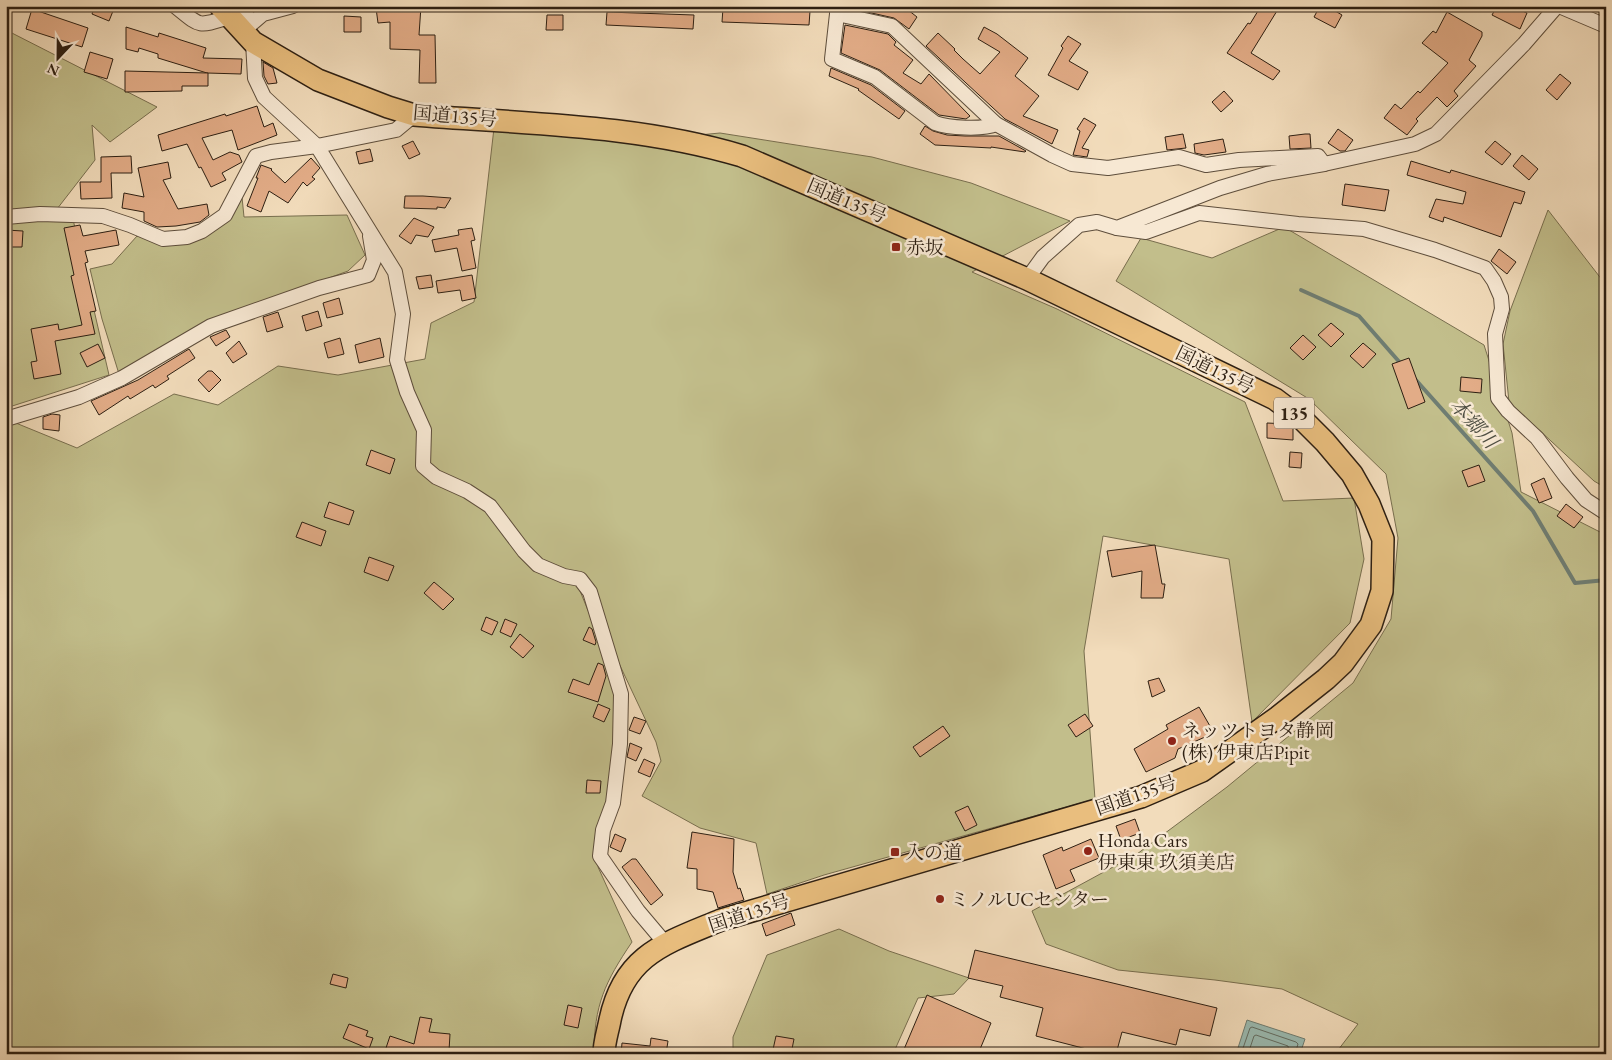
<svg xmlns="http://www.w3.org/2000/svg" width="1612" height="1060" font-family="'EB Garamond','Noto Serif JP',serif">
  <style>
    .green { fill: #c2be8b; stroke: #786e4e }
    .water { fill: #9bbbb2; stroke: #6f7d72 }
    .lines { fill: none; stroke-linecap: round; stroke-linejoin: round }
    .shore { stroke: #646d62; stroke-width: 1 }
    .stream { stroke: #6f7d72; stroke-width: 4 }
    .building { fill: #e2ac87; stroke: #2d1f12 }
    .minor-casing { stroke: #5e4e3c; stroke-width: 16 }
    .highway-casing { stroke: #2d1f12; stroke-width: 24 }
    .minor { stroke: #f7e8d3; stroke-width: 14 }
    .highway { stroke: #e9be7e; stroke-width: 21 }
    .poi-dot { fill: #8f2418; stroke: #f7e8d3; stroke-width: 2 }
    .labels { text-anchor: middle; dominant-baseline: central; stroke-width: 5; stroke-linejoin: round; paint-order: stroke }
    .shield { fill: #f7e8d3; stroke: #6a5b4c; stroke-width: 1 }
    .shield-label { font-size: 18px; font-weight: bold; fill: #2d1f12 }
    .street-label { font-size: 19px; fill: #2d1f12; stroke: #f7e8d3 }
    .poi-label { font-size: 19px; fill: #2d1f12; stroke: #f7e8d3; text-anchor: start }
    .water-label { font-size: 20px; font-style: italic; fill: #4e4e42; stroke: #f7e8d3 }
  </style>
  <rect width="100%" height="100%" fill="#f2dcbb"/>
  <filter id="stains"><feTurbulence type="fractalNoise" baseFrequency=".004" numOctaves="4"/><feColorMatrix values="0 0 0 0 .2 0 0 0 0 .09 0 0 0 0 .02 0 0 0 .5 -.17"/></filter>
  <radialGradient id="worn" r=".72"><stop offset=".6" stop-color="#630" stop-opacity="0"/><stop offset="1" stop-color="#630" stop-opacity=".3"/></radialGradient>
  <g class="green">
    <polygon points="6,30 157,107 110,142 92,125 95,160 57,209 6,211"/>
    <path d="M 494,128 L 625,142 L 720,133 L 872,157 L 971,183 L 1070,221 L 972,272 L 1057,309 L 1245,402 L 1283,501 L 1354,498 L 1364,559 L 1350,623 L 1252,722 L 1229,559 L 1103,536 L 1084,651 L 1095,799 L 824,875 L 767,894 L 756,843 L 700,828 L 642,796 L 661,761 L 656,742 L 599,621 L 590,592 L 578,586 L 596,630 L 614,688 L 618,765 L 612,818 L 598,867 L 632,942 C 605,982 594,1005 594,1054 L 6,1054 L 6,419 L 77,448 L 174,394 L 218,405 L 278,366 L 338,375 L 425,359 L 431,323 L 474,302 Z"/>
    <polygon points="242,197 244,217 347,215 365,255 348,271 266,301 119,374 102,319 90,269 112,264 137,236 169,239 225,215"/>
    <polygon points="1548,210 1606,285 1606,488 1594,481 1509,402 1503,344 1510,311"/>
    <polygon points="6,214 72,215 109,375 6,408"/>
    <polygon points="1284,227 1484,345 1512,433 1521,492 1606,535 1606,1054 1335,1054 1358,1024 1282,989 1215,980 1118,970 1046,944 1032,911 1137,854 1227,787 1353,683 1391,619 1398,538 1386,474 1309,399 1116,281 1141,238 1212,258"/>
    <polygon points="839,929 889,951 969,978 954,994 918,998 893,1054 733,1054 733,1037 767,955"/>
  </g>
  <polygon class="water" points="1247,1020 1305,1039 1300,1054 1236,1054"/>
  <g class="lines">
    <g class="shore">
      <polyline points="1241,1054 1250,1028 1252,1027 1296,1042 1298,1044 1295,1054"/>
      <polyline points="1248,1054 1254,1036 1256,1035 1288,1046 1289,1054"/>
    </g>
    <g class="stream">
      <polyline points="1301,290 1359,316 1402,365"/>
      <polyline points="1415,379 1533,511 1575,583 1606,580"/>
    </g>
  </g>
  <g class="building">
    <polygon points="95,6 115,6 109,21 92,14"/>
    <polygon points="387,6 421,6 419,35 435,35 436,83 419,83 420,50 390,49 390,22 378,23 376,8"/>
    <polygon points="849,6 903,6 917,17 909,29 894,18 849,8"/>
    <polygon points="1261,6 1280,6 1251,53 1280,71 1273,80 1227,53 1248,23 1250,24"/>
    <polygon points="1320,6 1327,6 1342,15 1335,28 1314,17"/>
    <polygon points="1497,6 1511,6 1527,13 1520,29 1492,15"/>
    <polygon points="723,8 810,11 809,25 722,22"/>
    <polygon points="32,9 88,28 82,47 26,29"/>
    <polygon points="607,12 694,15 693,29 606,25"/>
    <polygon points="1447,12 1482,32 1482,36 1469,60 1476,66 1454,91 1458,96 1447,107 1437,97 1416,119 1418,121 1407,135 1384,118 1395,104 1401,109 1418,91 1420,93 1448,63 1422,43 1433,31 1436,33"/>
    <polygon points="547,15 563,15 563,30 546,30"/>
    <polygon points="344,16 361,17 361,32 344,32"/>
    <polygon points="845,25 888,34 896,42 894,45 913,60 903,73 921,84 929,74 970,116 966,119 939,115 880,70 841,53"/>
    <polygon points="126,27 158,37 159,33 206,48 203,58 242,59 241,74 207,73 158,58 158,54 139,48 138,52 126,49"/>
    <polygon points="984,27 997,34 1028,58 1015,76 1039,96 1023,116 1058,130 1052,144 1005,119 926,46 938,33 955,49 954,50 963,59 980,74 1000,52 978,39"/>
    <polygon points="1068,36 1081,44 1069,61 1088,72 1078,90 1048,75 1063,48 1061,46"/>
    <polygon points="90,52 113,59 107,79 84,72"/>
    <polygon points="263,62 273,68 277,83 268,84 264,76"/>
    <polygon points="831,68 871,85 905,111 899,119 858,90 859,89 829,76"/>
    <polygon points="125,71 208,73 208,86 182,86 182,91 125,92"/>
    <polygon points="1560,74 1571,83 1557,100 1546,90"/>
    <polygon points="1224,91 1233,101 1221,112 1212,102"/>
    <polygon points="257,106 264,127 273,123 277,135 238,150 232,130 202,138 213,160 230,152 239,155 242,162 222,173 226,180 211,187 201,167 199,168 187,144 162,151 158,135 225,114 226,116"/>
    <polygon points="1084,118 1096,125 1082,148 1089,150 1087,157 1073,155 1080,131 1077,129"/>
    <polygon points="925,126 933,131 947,135 965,136 999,136 1026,151 1025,152 991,147 991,148 935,145 920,134"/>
    <polygon points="1338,129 1353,140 1345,151 1340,151 1328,143"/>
    <polygon points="1183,134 1186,148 1167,150 1165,137"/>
    <polygon points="1305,134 1310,134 1311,148 1290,149 1289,136"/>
    <polygon points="1223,139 1226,152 1204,155 1195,153 1194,144"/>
    <polygon points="413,141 420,154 409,159 402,146"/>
    <polygon points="1495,141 1511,154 1502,165 1485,152"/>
    <polygon points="370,149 373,161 359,164 356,152"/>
    <polygon points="1522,155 1538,169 1529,180 1513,166"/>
    <polygon points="131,156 132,173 111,173 112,198 81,199 80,182 101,182 101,157"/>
    <polygon points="311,158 320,168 312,177 315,179 307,186 303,182 288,203 269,191 261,212 247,206 258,178 256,178 261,165 272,169 271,170 285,183"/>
    <polygon points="1411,161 1450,173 1451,170 1525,192 1521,204 1514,202 1501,237 1444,217 1443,222 1429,217 1436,199 1463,204 1466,192 1407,175"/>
    <polygon points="168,162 171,178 163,180 178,209 207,204 209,215 200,222 176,226 157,227 144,221 144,212 122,208 124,193 144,197 138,168"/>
    <polygon points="1345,184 1389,190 1385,211 1342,205"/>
    <polygon points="405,196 423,196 451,198 445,208 437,207 437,209 404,208"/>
    <polygon points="414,218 434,227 428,237 416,235 411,244 399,236"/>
    <polygon points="80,225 83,236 116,230 119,245 85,251 88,262 85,263 96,311 90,312 95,334 55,341 61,374 34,379 31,362 37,361 31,329 58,324 59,330 82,325 71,276 74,275 64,228"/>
    <polygon points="472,228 475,240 471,241 476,268 462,271 457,248 435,252 432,240 459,235 458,230"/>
    <polygon points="6,230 23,231 22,247 6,247"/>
    <polygon points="1499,249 1516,262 1507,274 1491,261"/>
    <polygon points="431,275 433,287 419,289 416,277"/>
    <polygon points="472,275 476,298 462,301 460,290 438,293 436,281"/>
    <polygon points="339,298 343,314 327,318 323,303"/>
    <polygon points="318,311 322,326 306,331 302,316"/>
    <polygon points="278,312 283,327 267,332 263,317"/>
    <polygon points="1331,323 1344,334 1331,347 1318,335"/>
    <polygon points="226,330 230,337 216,346 210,337"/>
    <polygon points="1303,335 1316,347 1303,360 1290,348"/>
    <polygon points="340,338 344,354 328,358 324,343"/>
    <polygon points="380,338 384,357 359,363 355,345"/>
    <polygon points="239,341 247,354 233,363 226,353"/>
    <polygon points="1363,343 1376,354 1363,368 1350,356"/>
    <polygon points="98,344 105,358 87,367 80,353"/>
    <polygon points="189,349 195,358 167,376 169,379 155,388 153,385 130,399 128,396 99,415 91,401 138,380"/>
    <polygon points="1409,358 1425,402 1408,409 1392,364"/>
    <polygon points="208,371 212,371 221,380 209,392 198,380"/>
    <polygon points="1461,377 1482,379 1481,393 1460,391"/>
    <polygon points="52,414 60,415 59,431 43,429 43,417"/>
    <polygon points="1267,423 1288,424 1293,428 1293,440 1267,438"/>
    <polygon points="371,450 395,459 390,474 366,465"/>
    <polygon points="1290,452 1302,453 1301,468 1289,467"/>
    <polygon points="1479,465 1485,481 1468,487 1462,471"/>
    <polygon points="1544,478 1552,498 1539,503 1531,484"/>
    <polygon points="329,502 354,511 349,525 324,517"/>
    <polygon points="1566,504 1583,517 1574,528 1557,516"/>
    <polygon points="302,522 326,531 321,546 296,537"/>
    <polygon points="1155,545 1162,584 1165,584 1163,598 1141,598 1142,571 1112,577 1107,551"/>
    <polygon points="369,557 394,566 388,581 364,572"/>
    <polygon points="434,582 454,599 443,610 424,593"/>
    <polygon points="486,617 498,622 492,635 481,630"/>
    <polygon points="505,619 517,624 511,637 500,632"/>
    <polygon points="589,627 592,629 596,642 595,645 583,640"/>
    <polygon points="520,634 534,646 523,658 510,647"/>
    <polygon points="598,663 603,665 606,676 598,702 568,692 573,679 589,685"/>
    <polygon points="1159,678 1165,691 1152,697 1148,681"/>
    <polygon points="598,704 610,709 604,722 593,717"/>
    <polygon points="1199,707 1214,733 1178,749 1175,758 1146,772 1134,749 1168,729 1166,725"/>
    <polygon points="1085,714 1093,726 1076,737 1068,725"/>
    <polygon points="634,717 646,721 640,734 629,730"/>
    <polygon points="943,726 950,736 920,757 913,747"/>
    <polygon points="630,743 642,748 636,761 627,757"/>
    <polygon points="644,759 655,764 650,777 638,772"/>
    <polygon points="587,780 601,781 600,793 586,793"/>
    <polygon points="968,806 977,825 965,831 955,812"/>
    <polygon points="1135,819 1140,833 1121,840 1116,826"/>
    <polygon points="692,832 734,839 733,872 738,889 740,888 744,900 718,908 713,892 697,889 697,869 687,868"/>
    <polygon points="615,834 626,839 621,852 610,847"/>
    <polygon points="1091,839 1099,858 1070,870 1075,881 1056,889 1043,855 1062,847 1063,851"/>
    <polygon points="632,859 636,859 663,895 651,905 622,867"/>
    <polygon points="791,913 795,925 766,936 762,924"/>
    <polygon points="975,950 1217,1008 1210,1036 1180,1029 1176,1045 1122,1032 1116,1054 1106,1054 1036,1036 1043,1008 1000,997 1003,986 968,978"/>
    <polygon points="333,974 348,978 346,988 330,984"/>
    <polygon points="927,995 991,1023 978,1054 902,1054"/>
    <polygon points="568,1005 582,1008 578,1028 564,1025"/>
    <polygon points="420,1017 432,1019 429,1032 450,1034 449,1051 434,1051 437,1052 437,1054 394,1054 385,1051 390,1036 414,1044"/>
    <polygon points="349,1024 368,1031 366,1036 373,1038 369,1049 343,1038"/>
    <polygon points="776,1036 794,1039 791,1054 772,1054"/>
    <polygon points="651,1038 668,1041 666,1054 621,1054 622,1043 650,1046"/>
  </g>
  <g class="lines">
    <defs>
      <g id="minor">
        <path d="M 175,6 C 201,27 197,27 229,17"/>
        <polyline points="838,6 837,14 892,26 996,124 1052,155 1072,164 1108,168 1179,157 1206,165 1239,160 1318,156 1324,164"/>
        <polyline points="1559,6 1606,26"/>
        <path d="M 837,14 L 832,59 L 875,77 L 935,123 C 948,128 983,130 996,124"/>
        <polyline points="243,31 263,14 293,6"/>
        <polyline points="243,31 247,16 245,6"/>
        <polyline points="253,42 255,78 264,97 317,146 395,272 403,314 397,360 407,392 424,430 423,466 436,477 467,491 490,506 524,551 538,565 564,576 580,579 590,592 621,694 620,744 613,803 603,830 600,856 638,911 665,943"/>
        <polyline points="6,217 40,214 103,216 130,225 163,239 187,237 202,231 225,215 256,156 271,152 317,146 396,130 414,115"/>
        <polyline points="1117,228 1146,232 1199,213 1298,224 1364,229 1435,250 1485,268 1494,281 1501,297 1502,309 1495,334 1498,398 1508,411 1537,438 1567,478 1586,500 1606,513"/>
        <polyline points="1027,279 1043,257 1079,225 1097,222 1117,228 1220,188 1267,174 1324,164 1415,144 1436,134 1524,44 1557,6"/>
        <polyline points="6,419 79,397 122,378 211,326 319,288 368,275 374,260 370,236"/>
      </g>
      <path id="highway" d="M 220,6 L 253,42 L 318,80 L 388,107 L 414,115 C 524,124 636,124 742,156 L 1027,279 L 1275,399 L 1303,420 L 1325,442 L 1352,474 L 1369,504 L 1383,539 L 1382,591 L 1371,625 L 1343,663 L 1326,679 L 1278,717 L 1202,771 L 1141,797 L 721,920 C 666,943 624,954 610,1020 C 608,1031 604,1042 604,1054"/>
    </defs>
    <use href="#minor" class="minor-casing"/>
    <use href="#highway" class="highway-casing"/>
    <use href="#minor" class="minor"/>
    <use href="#highway" class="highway"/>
  </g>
  <g class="poi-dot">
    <rect x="891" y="242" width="10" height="10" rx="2.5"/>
    <circle cx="1172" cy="741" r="5"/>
    <circle cx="1088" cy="851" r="5"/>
    <rect x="890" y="847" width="10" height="10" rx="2.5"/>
    <circle cx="940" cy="899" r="5"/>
  </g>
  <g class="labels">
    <rect class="shield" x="1274" y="397.5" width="40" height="31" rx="4"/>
    <g class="shield-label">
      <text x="1294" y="413">135</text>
    </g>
    <g class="street-label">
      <text transform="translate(455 116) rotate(5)">国道135号</text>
      <text transform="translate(847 201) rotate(23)">国道135号</text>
      <text transform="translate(1215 370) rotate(26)">国道135号</text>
      <text transform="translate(1136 795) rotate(-19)">国道135号</text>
      <text transform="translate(749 913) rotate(-18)">国道135号</text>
    </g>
    <g class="poi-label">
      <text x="906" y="247">赤坂</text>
      <text x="1182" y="730">ネッツトヨタ静岡<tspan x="1182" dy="22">(株) 伊東店Pipit</tspan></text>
      <text x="1098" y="840">Honda Cars<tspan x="1098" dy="22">伊東東 玖須美店</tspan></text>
      <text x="905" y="852">入の道</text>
      <text x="950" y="899">ミノルUCセンター</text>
    </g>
    <g class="water-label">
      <text transform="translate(1474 423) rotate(48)">本郷川</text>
    </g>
  </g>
  <rect width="1612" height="1060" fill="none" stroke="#f2dcbb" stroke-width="25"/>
  <rect x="8" y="8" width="1597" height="1045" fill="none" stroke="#2d1f12" stroke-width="2.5"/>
  <rect x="12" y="12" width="1587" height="1035" fill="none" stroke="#2d1f12"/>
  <g transform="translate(58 58) rotate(202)" stroke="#f7e8d3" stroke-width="4" paint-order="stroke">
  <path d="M0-4L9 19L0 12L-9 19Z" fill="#2d1f12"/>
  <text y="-8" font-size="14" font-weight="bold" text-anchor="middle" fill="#2d1f12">N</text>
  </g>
  <rect width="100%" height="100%" filter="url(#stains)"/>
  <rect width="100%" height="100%" fill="url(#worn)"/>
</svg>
